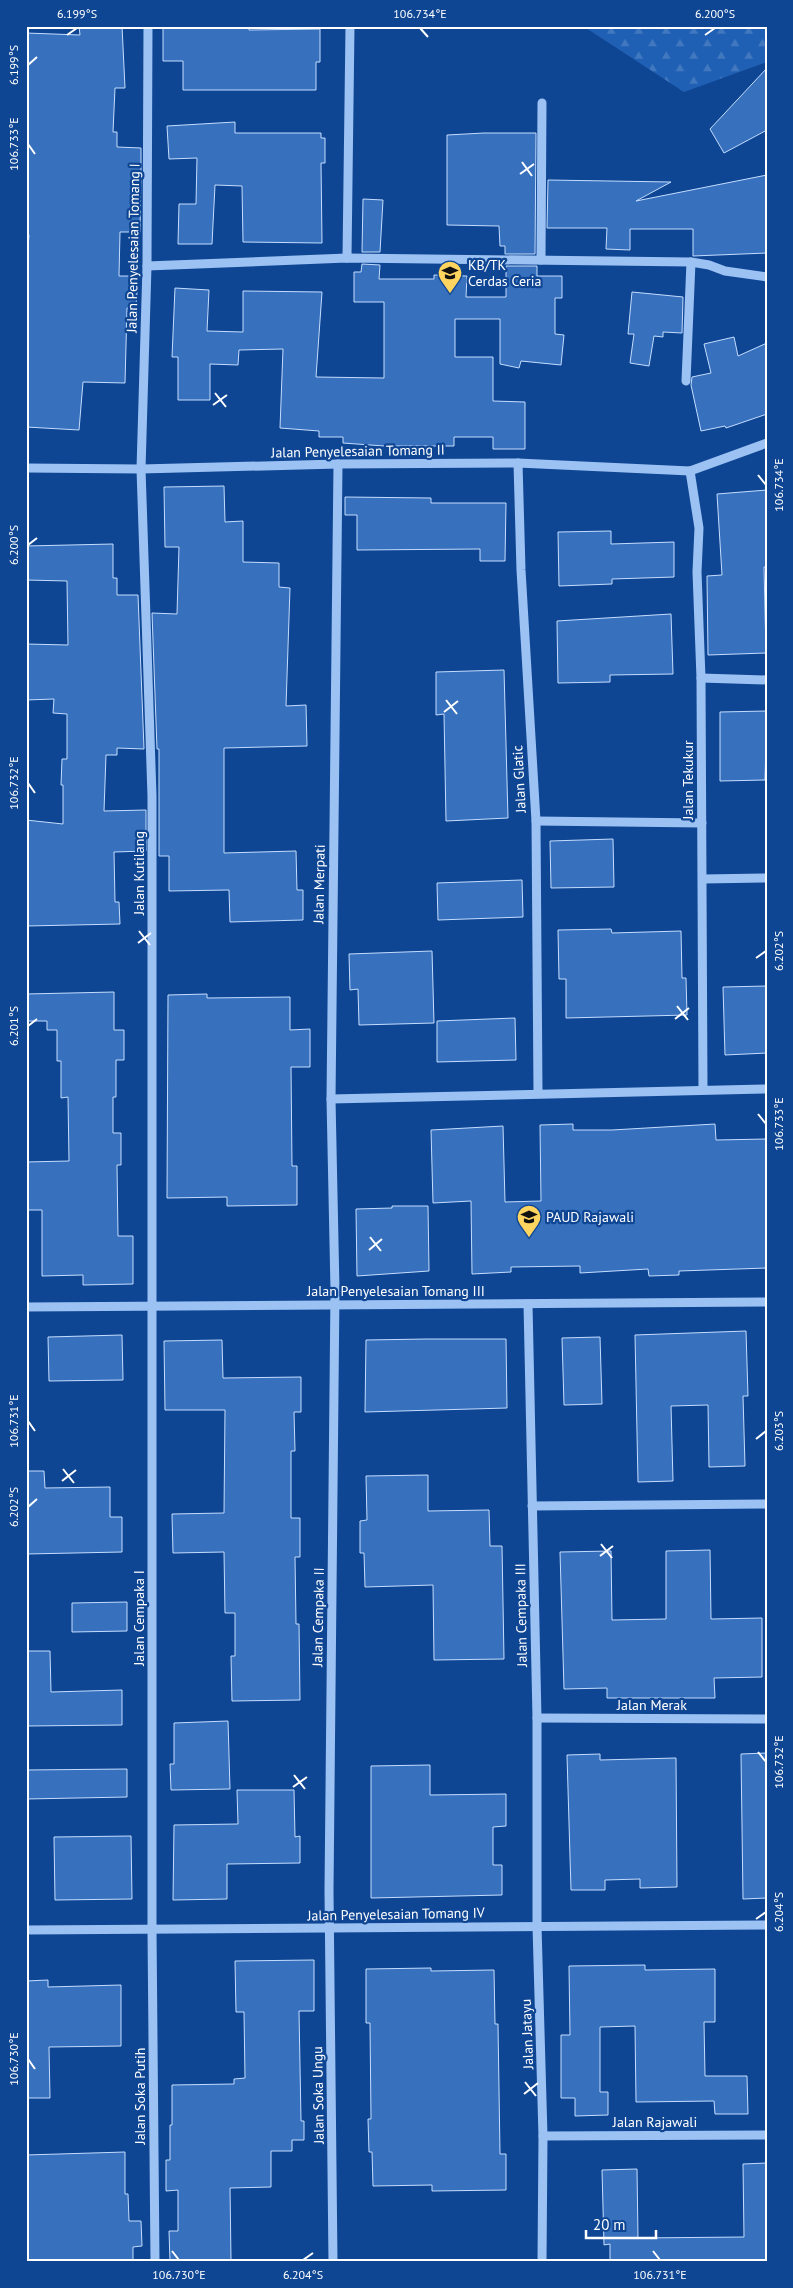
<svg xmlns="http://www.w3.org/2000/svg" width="793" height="2288" font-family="'PT Sans',sans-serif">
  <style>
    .forest { fill: url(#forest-firs) }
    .building { fill: #3770bd; stroke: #c4ddfe }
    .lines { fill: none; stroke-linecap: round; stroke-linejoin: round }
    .minor { stroke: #9cc2f4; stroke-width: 9 }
    .ticks { fill: none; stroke: #fff; stroke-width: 2 }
    .labels { text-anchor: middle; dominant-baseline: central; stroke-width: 4.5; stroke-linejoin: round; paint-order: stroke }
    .street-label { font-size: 14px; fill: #fff; stroke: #0f4694 }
    .poi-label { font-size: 14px; fill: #fff; stroke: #0f4694; text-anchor: start }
    .neatline { fill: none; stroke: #fff; stroke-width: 2 }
    .ticks-label { font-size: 12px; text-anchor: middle; fill: #fff }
  </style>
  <defs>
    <pattern id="forest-firs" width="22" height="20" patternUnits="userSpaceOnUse" patternTransform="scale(1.25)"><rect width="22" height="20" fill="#2060b4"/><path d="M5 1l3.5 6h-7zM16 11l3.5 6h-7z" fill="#4178bf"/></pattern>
  </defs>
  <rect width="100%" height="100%" fill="#0f4694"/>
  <polygon class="forest" points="583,26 767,26 767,62 684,92"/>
  <g class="building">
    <polygon points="79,26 122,26 125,88 115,88 113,132 117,132 117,147 141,148 141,171 140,232 120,232 119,276 138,276 136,308 127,308 125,383 83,382 79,430 26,427 26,274 29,235 26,235 26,33 80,35"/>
    <polygon points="249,27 249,30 320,29 320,62 316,62 316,90 183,90 183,61 163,61 163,28"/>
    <polygon points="767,68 767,130 724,153 710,129"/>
    <polygon points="235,122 235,133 321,133 321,138 325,138 325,163 321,163 322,243 243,242 242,186 215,185 212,244 178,244 179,204 196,204 197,158 169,159 167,126"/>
    <polygon points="484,133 536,133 535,254 505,254 505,246 500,246 499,226 447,225 447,135"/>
    <polygon points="767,175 767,253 693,256 693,229 630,229 630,250 606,249 607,228 547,228 548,180 671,182 636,201"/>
    <polygon points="363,199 383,200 380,252 362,252"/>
    <polygon points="362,264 380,265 379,279 434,279 434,275 467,276 466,297 506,297 506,266 537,266 537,276 562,276 562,298 555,298 555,334 564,335 561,365 521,361 519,368 500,364 500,319 455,319 455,357 493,357 493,401 525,402 525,449 493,449 493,437 454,437 454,446 384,446 343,443 343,437 319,437 319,431 280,428 283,349 239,350 238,365 210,364 210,400 178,400 178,357 172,357 175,288 209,290 207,331 243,332 243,291 322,292 316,377 384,378 384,302 354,302 354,272 361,272"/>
    <polygon points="632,292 683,297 682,333 663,332 663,337 654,336 649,366 630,363 634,334 628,334"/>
    <polygon points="734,337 738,356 767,343 767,414 726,428 725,426 701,431 691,385 692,377 711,373 704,344"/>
    <polygon points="224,486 225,522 243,521 243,562 279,563 279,587 290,588 286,706 306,705 307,746 224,748 224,853 296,851 297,890 303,890 303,920 230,922 229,890 169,891 169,856 159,856 159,749 157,749 152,613 177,614 179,547 165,547 164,487"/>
    <polygon points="767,490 767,567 764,567 766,653 708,655 707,576 722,575 717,494"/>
    <polygon points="345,497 431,498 431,503 506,503 505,561 480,561 480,549 357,550 357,515 345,515"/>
    <polygon points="611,531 611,544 674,542 674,577 612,579 612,584 559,586 558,532"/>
    <polygon points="113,544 113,578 117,578 117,595 138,595 144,749 117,748 117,755 106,755 104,811 146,810 146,851 114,852 115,902 119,902 120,924 26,926 26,820 63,824 63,785 61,785 62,759 67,759 67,714 53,713 54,699 26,700 26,644 68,645 67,581 26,580 26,546"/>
    <polygon points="671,614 673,674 610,675 610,682 558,683 557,621"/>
    <polygon points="504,670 508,818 446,821 444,714 436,715 436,672"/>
    <polygon points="767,711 765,780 720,781 720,712"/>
    <polygon points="613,839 614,887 551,888 550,841"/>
    <polygon points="522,880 523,917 438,920 437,883"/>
    <polygon points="611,929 612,933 681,931 682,978 686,978 687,1015 566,1018 566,979 559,979 558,930"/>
    <polygon points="432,951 434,1023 359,1025 358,989 350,990 349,954"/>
    <polygon points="767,986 767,1053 725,1055 723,987"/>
    <polygon points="114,992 114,1030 124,1030 124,1060 116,1060 116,1097 113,1097 113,1133 121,1133 121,1165 117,1165 118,1236 133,1236 133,1284 83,1285 83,1275 42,1276 42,1210 26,1210 26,1162 69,1161 68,1097 61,1098 61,1061 57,1061 57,1030 47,1030 47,1021 26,1021 26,994"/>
    <polygon points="207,994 207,998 290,997 290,1030 310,1029 310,1067 291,1067 292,1166 297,1166 297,1205 227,1206 227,1197 167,1198 168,995"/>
    <polygon points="515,1018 516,1060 437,1062 437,1021"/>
    <polygon points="573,1124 573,1130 612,1130 715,1124 716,1140 767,1139 767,1268 679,1271 679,1275 649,1276 648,1269 580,1273 580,1266 511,1267 511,1272 472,1274 471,1201 433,1203 431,1130 503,1126 505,1202 541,1201 540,1125"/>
    <polygon points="392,1206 428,1206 429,1271 357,1276 356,1209 392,1208"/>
    <polygon points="746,1331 748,1396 743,1396 745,1466 709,1467 708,1405 671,1406 673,1481 638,1482 635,1335"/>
    <polygon points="122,1335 123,1380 49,1381 48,1337"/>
    <polygon points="600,1337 602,1404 564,1405 562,1338"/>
    <polygon points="427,1339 506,1339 507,1408 365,1412 366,1340"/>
    <polygon points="222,1340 223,1378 301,1377 301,1412 294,1412 295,1451 291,1451 291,1518 300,1518 300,1557 295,1557 296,1624 299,1624 300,1700 232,1701 231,1656 235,1656 235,1613 225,1613 224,1552 173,1553 172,1514 224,1513 225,1410 165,1410 164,1341"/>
    <polygon points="26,1471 44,1471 45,1488 110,1487 110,1517 122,1517 122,1552 26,1554"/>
    <polygon points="428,1475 428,1511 489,1510 490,1546 502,1546 504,1659 434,1660 433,1585 365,1587 364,1553 360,1553 360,1521 367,1520 366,1476"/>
    <polygon points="710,1550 711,1619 762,1618 762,1677 714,1678 715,1698 607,1698 607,1688 564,1689 560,1552 611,1551 612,1620 666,1619 666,1551"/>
    <polygon points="127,1602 127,1631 72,1632 72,1603"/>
    <polygon points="26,1651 50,1651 51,1692 122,1690 122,1725 26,1726"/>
    <polygon points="228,1721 230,1789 171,1790 170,1764 174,1764 174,1723"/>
    <polygon points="767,1753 767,1898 743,1899 741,1754"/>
    <polygon points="600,1754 600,1760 676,1758 677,1887 640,1888 640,1879 605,1880 605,1890 571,1890 567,1755"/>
    <polygon points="430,1765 430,1795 506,1794 506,1826 493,1827 493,1865 502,1865 502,1895 371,1898 371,1766"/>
    <polygon points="127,1769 127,1797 26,1799 26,1770"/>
    <polygon points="237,1790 294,1790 295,1837 300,1836 300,1863 227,1864 227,1899 173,1900 174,1825 238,1824"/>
    <polygon points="131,1836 132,1899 55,1900 54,1837"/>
    <polygon points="314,1960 314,2011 299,2011 301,2121 304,2121 304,2140 292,2140 292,2151 271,2151 271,2187 230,2188 231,2260 170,2261 169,2231 178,2231 178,2190 166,2191 166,2160 170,2160 170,2125 172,2125 172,2085 234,2084 234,2079 245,2078 244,2012 236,2012 235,1961"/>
    <polygon points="645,1965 645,1970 715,1969 715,2022 704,2022 705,2076 747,2076 748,2114 715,2114 714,2101 636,2102 635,2026 600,2027 600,2092 608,2092 608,2115 575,2116 575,2098 561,2098 561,2035 570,2035 569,1966"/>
    <polygon points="431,1968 431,1971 494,1970 495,2024 498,2024 500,2154 506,2154 506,2190 432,2191 432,2185 373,2186 372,2152 369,2152 368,2119 371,2119 370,2023 366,2023 366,1969"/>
    <polygon points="48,1980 48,1987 121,1985 121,2046 49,2047 50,2098 26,2098 26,1981"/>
    <polygon points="125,2152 125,2194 128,2194 129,2221 141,2221 142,2246 133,2247 133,2262 26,2262 26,2155"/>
    <polygon points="767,2163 767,2262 610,2262 610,2244 604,2245 602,2170 637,2169 638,2238 744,2237 743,2164"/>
  </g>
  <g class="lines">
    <g class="minor">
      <polyline points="148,26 147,266 141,469 152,796 152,1930 155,2262"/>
      <polyline points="347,258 350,26"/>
      <polyline points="541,260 542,103"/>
      <polyline points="147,266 347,258 691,262 709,265 725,271 767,277"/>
      <polyline points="686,381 691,262"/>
      <polyline points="518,463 521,570 536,821 538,1093"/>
      <polyline points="26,468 141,469 338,464 518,463 690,471 767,443"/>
      <polyline points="690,471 699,528 697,572 701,678 703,1089"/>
      <polyline points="701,678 767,680"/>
      <polyline points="536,821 702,823"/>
      <polyline points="703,879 767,878"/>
      <polyline points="331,1099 767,1089"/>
      <polyline points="528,1304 537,1718 537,1926 543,2136 542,2262"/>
      <polyline points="26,1307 767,1302"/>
      <polyline points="532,1506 767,1504"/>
      <polyline points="537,1718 767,1719"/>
      <polyline points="26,1930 767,1925"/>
      <polyline points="543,2136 767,2135"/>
      <polyline points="333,2262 329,1891 335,1290 331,1099 338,464"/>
    </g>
  </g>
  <path class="ticks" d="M 420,28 L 428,37M 67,35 L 77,28M 705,35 L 715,28M 28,65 L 37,57M 28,144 L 35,154M 522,162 L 532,176M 520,174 L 534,164M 215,393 L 226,407M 213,405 L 227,395M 758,475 L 766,485M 28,545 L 37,538M 446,700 L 457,714M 444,712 L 458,701M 28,783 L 35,793M 139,931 L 150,945M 138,943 L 151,933M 756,958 L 766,951M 677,1006 L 688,1020M 675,1019 L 689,1008M 28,1026 L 37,1019M 758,1114 L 766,1124M 370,1237 L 381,1251M 369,1250 L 382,1239M 28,1421 L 35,1431M 756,1439 L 766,1431M 63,1469 L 74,1483M 62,1481 L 76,1470M 28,1507 L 37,1499M 601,1544 L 612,1558M 600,1556 L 613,1546M 758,1752 L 766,1762M 294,1775 L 305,1789M 293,1787 L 307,1777M 756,1919 L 766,1912M 28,2059 L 35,2069M 525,2082 L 536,2096M 524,2094 L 538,2083M 172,2251 L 179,2260M 653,2251 L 660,2260M 303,2260 L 313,2253"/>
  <defs>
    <symbol id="school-pin" viewBox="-11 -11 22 30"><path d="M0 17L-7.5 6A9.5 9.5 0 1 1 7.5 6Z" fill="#ffd45f" stroke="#0f4694"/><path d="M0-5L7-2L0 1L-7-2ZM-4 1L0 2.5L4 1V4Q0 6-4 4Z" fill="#111"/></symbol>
  </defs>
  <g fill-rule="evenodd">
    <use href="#school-pin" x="436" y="259" width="28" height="38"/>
    <use href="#school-pin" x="515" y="1203" width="28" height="38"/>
  </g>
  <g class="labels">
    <g class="street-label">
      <text transform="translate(133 248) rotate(-89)">Jalan Penyelesaian Tomang I</text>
      <text transform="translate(358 451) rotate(-1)">Jalan Penyelesaian Tomang II</text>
      <text transform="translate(519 779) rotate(-93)">Jalan Glatic</text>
      <text transform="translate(688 780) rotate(-90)">Jalan Tekukur</text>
      <text transform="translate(139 873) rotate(-90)">Jalan Kutilang</text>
      <text transform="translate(319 884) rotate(-89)">Jalan Merpati</text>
      <text x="396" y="1291">Jalan Penyelesaian Tomang III</text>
      <text transform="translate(521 1615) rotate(-91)">Jalan Cempaka III</text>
      <text transform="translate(318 1617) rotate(-89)">Jalan Cempaka II</text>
      <text transform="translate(139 1618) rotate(-90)">Jalan Cempaka I</text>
      <text x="652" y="1705">Jalan Merak</text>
      <text transform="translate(396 1914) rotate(-1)">Jalan Penyelesaian Tomang IV</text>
      <text transform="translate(527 2034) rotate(-92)">Jalan Jatayu</text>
      <text transform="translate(318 2095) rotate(-91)">Jalan Soka Ungu</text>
      <text transform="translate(140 2096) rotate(-90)">Jalan Soka Putih</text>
      <text x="655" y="2122">Jalan Rajawali</text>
    </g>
    <g class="poi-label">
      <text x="468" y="265">KB/TK<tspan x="468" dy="16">Cerdas Ceria</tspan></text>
      <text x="546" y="1217">PAUD Rajawali</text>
    </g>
  </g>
  <rect width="793" height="2288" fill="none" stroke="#0f4694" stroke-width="55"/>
  <path d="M586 2230v8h70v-8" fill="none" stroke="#ffffff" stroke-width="2.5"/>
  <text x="593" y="2230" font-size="15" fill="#ffffff" stroke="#0f4694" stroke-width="4" paint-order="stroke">20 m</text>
  <rect x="28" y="28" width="738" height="2232" class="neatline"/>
  <g class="ticks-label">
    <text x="77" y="18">6.199°S</text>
    <text x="420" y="18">106.734°E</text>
    <text x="715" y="18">6.200°S</text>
    <text transform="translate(14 65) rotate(-90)" y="4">6.199°S</text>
    <text transform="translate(14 144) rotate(-90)" y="4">106.733°E</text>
    <text transform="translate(779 485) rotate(-90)" y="4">106.734°E</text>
    <text transform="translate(14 545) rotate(-90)" y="4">6.200°S</text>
    <text transform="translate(14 783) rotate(-90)" y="4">106.732°E</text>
    <text transform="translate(779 951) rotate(-90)" y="4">6.202°S</text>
    <text transform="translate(14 1026) rotate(-90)" y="4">6.201°S</text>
    <text transform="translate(779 1124) rotate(-90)" y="4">106.733°E</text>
    <text transform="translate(14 1421) rotate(-90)" y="4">106.731°E</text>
    <text transform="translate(779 1431) rotate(-90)" y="4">6.203°S</text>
    <text transform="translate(14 1507) rotate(-90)" y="4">6.202°S</text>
    <text transform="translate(779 1762) rotate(-90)" y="4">106.732°E</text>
    <text transform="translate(779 1912) rotate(-90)" y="4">6.204°S</text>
    <text transform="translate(14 2059) rotate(-90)" y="4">106.730°E</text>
    <text x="179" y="2279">106.730°E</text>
    <text x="303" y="2279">6.204°S</text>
    <text x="660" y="2279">106.731°E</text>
  </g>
</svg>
